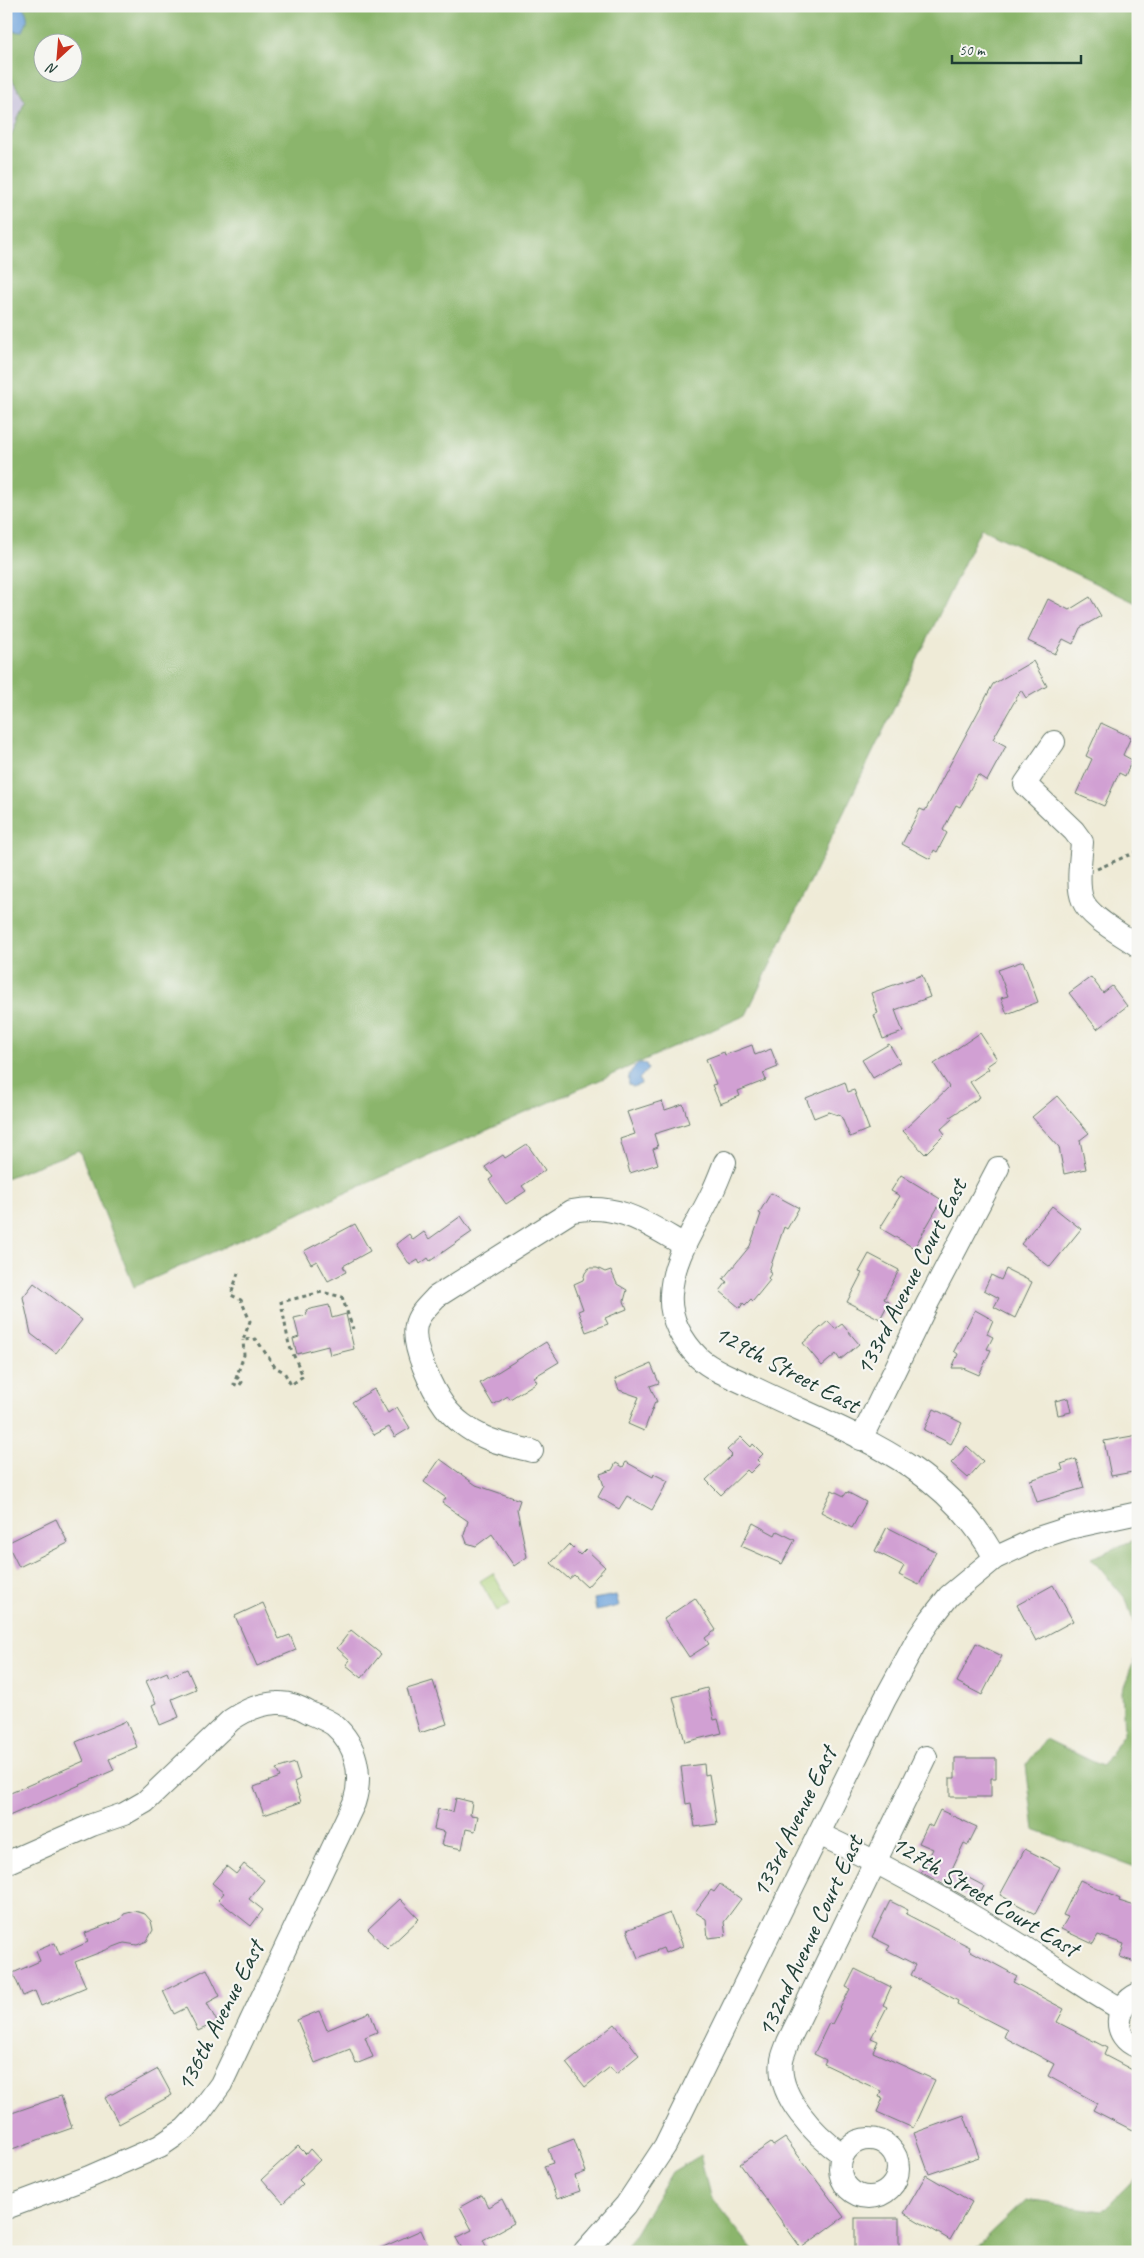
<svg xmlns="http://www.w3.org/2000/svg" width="1144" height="2258" font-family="Caveat,sans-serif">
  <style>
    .industrial { fill: #c6c0da }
    .green { fill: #afd37c; stroke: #678858 }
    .forest { fill: #8bb56c; stroke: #557950; fill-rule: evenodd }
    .water { fill: #70a4dc; stroke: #487088 }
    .building { fill: #d1a0d3 }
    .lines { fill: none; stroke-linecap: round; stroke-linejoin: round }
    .minor-casing { stroke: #687a6d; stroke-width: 24 }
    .path { stroke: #687a6d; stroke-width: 3; stroke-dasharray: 4 4; stroke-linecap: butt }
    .minor { stroke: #fff; stroke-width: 22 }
    .labels { text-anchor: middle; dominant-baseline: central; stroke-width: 4.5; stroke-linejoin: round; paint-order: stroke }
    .street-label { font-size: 25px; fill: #1f3d34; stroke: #f6f6f2 }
  </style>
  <rect width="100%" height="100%" fill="#f6f6f2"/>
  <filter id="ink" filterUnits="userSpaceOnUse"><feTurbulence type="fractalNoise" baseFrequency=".02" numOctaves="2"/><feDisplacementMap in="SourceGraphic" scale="10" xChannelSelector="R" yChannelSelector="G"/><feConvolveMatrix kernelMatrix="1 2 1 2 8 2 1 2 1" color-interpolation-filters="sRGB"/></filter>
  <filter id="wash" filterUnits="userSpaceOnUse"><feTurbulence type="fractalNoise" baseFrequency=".0096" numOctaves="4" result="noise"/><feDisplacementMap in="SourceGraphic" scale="20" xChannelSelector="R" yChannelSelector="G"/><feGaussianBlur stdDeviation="1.12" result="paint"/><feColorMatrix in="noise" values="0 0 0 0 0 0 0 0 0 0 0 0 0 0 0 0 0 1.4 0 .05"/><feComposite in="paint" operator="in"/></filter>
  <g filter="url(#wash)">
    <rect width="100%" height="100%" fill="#efebd7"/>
    <polygon class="industrial" points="6,69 25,101 6,149"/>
    <polygon class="green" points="493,1573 510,1604 497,1611 480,1581"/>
    <g class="forest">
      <path d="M 10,6 L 1138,6 L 1138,604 L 981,528 L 746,1015 L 134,1287 L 79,1150 L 6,1178 L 6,149 L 25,101 L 6,69 L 6,12 ZM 42,42 L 72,42 L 72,72 L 42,72 Z"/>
      <polygon points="1136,1539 1138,1540 1138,1637 1126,1599 1091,1558"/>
      <polygon points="1138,1651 1138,1868 1034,1830 1026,1765 1046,1739 1102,1766 1124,1734 1122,1691"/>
      <polygon points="700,2155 710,2196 755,2252 624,2252 672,2172"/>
      <polygon points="1138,2175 1138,2252 971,2252 1026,2200 1102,2211"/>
    </g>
    <g class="water">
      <path d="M 6,6 L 23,6 C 29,17 29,23 21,32 L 6,30 Z"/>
      <path d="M 641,1063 L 646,1064 L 648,1069 L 639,1079 L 641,1084 L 633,1087 L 629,1084 C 627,1075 632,1067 641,1063 Z"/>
      <polygon points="616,1595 619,1606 596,1611 594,1599"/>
    </g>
    <g id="blocks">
      <g class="building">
        <polygon points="1090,597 1101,616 1080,628 1073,644 1063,639 1055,654 1028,641 1048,599 1069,610"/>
        <polygon points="1033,661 1047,686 1026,698 1021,690 993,739 1006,746 987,781 978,775 960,807 956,805 943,830 947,833 937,852 934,850 930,859 902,844 920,809 925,811 993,684"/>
        <polygon points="1101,723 1131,737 1123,755 1132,760 1125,776 1119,773 1104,806 1076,794 1092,759 1086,756"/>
        <polygon points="1023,961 1038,1002 1007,1014 1001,998 1008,996 998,970"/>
        <polygon points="922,975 930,997 895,1010 903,1032 883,1039 874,1015 878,1013 871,993"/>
        <polygon points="1091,977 1103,993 1112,986 1127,1006 1097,1029 1069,993"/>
        <polygon points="980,1033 997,1059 987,1066 989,1069 970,1082 980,1097 950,1117 952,1119 941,1129 945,1134 925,1154 903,1131 949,1087 934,1064"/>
        <polygon points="889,1044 900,1062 873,1078 862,1060"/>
        <polygon points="752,1045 755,1055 771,1049 778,1067 763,1073 766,1080 738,1091 740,1096 720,1104 712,1085 716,1084 706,1059 724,1052 725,1055"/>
        <polygon points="845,1082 848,1092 854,1090 869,1129 850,1137 841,1116 829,1112 814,1118 806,1098"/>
        <polygon points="1057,1096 1089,1133 1080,1140 1086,1169 1064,1174 1059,1147 1032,1117"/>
        <polygon points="662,1101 665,1110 683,1104 689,1123 654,1134 658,1147 653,1149 658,1164 630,1173 620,1139 635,1134 627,1112"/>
        <polygon points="527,1144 545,1170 522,1186 526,1191 506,1204 489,1180 493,1177 485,1167 503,1155 505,1158"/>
        <polygon points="901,1175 942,1200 914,1248 880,1228 900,1196 891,1191"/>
        <polygon points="771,1193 799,1208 787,1229 784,1227 769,1271 771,1274 768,1278 770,1280 753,1301 751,1299 745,1305 743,1303 740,1308 720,1291 727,1282 723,1279 750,1246 761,1214 759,1213"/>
        <polygon points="1052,1206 1081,1229 1050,1267 1021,1244"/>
        <polygon points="461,1216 472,1232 430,1261 428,1258 420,1264 418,1260 410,1265 396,1244 409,1234 413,1240 424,1232 429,1239"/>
        <polygon points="355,1224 370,1251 343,1266 346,1272 328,1281 317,1261 311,1264 304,1251"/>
        <polygon points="869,1254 899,1270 884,1299 889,1302 880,1319 847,1302 862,1273 859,1272"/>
        <polygon points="589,1268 597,1268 605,1272 611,1270 617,1284 627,1290 624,1301 627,1309 605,1318 608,1324 586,1332 578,1311 583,1309 574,1284 583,1280 585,1273"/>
        <polygon points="1006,1269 1032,1282 1015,1318 994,1307 999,1298 984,1290 991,1275 1001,1280"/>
        <polygon points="34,1283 82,1320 56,1353 31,1334 23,1297"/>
        <polygon points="329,1305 332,1318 346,1314 354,1349 330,1355 328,1346 297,1354 293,1339 299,1337 294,1318 307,1315 306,1310"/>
        <polygon points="975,1310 993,1320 987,1334 993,1337 987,1349 991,1350 979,1375 963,1368 952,1368 958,1354 954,1351"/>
        <polygon points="828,1321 835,1329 842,1324 859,1344 840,1360 836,1354 822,1366 803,1343"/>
        <polygon points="546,1342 559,1362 534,1377 537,1382 510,1399 508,1396 493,1405 480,1383"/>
        <polygon points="651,1364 659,1383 650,1386 657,1402 655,1402 644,1431 628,1424 639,1397 619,1390 615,1379"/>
        <polygon points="374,1389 388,1413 397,1407 410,1428 395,1437 389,1427 374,1435 352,1402"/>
        <polygon points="1068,1398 1071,1412 1058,1415 1055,1401"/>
        <polygon points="934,1409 962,1423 951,1444 924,1430"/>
        <polygon points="1138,1435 1138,1471 1111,1476 1104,1441"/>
        <polygon points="741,1437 751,1447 753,1444 763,1454 757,1460 760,1463 750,1473 747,1470 721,1495 706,1480 732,1455 727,1450"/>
        <polygon points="967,1446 983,1461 968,1478 951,1463"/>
        <polygon points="440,1459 476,1485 520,1500 517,1509 527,1557 514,1566 492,1534 476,1546 467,1543 464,1535 468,1521 442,1503 446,1498 424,1482"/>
        <polygon points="1076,1459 1084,1488 1037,1502 1030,1480 1063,1470 1061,1464"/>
        <polygon points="626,1462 653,1477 654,1474 668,1481 652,1510 627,1496 619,1509 598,1497 604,1486 600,1474 612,1470 616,1463 623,1467"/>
        <polygon points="832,1490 844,1496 847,1492 866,1502 852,1528 821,1512"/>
        <polygon points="56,1519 68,1543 19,1567 7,1543"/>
        <polygon points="753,1523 775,1535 777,1531 795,1540 782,1564 741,1546"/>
        <polygon points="887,1527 936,1552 919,1585 899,1575 904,1566 875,1551"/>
        <polygon points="569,1544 580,1555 586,1549 605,1567 587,1587 574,1575 569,1579 551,1563"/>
        <polygon points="1053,1585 1073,1621 1036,1641 1017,1605"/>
        <polygon points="695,1598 716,1630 705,1638 709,1644 689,1657 664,1619"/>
        <polygon points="263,1603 279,1639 290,1635 296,1650 257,1666 235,1616"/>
        <polygon points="351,1630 381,1654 362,1678 346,1665 350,1660 337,1648"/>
        <polygon points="976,1643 1002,1656 982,1695 957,1682"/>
        <polygon points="187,1669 196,1689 172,1699 179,1717 160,1725 152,1705 156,1703 146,1681 167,1672 169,1677"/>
        <polygon points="433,1681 447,1724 420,1733 407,1689"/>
        <polygon points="707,1688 714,1720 718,1719 722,1733 685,1742 673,1697"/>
        <polygon points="126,1721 137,1747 109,1759 114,1770 9,1816 6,1808 6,1795 84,1761 76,1742"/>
        <polygon points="955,1758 996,1758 996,1778 991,1778 991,1797 950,1797 950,1778 955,1778"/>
        <polygon points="295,1763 300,1779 294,1782 301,1802 264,1815 254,1787 280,1777 276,1769"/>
        <polygon points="704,1764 705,1775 709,1774 717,1824 695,1827 691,1803 686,1804 681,1767"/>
        <polygon points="456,1798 472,1802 470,1815 478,1816 475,1831 466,1829 462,1849 442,1845 445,1832 434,1829 438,1809 453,1812"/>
        <polygon points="940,1810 977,1827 968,1845 964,1843 952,1869 984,1886 976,1903 921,1872 933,1849 919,1843 928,1824 932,1827"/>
        <polygon points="1025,1849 1060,1867 1035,1914 1000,1895"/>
        <polygon points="244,1864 264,1880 249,1899 263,1910 251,1926 218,1900 224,1893 212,1883 226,1866 236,1874"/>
        <polygon points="1080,1880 1120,1899 1119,1901 1138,1907 1138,1963 1120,1957 1124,1944 1098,1935 1093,1944 1061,1929 1068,1917 1063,1915"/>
        <polygon points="720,1884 741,1899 724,1922 726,1936 708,1938 706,1919 695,1912 711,1890 714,1892"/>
        <polygon points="400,1899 419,1919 387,1949 368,1929"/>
        <polygon points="890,1901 908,1910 906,1914 970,1947 969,1950 1017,1976 1013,1982 1064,2009 1057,2022 1107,2048 1104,2055 1138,2073 1138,2120 1132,2130 1093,2110 1097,2103 1048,2076 1054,2064 1004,2037 1007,2030 957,2004 958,2001 911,1975 916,1965 887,1950 890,1946 872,1937"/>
        <polygon points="135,1911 145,1914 151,1921 153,1930 147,1941 137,1945 124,1943 75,1962 86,1987 41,2006 35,1991 23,1996 13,1973 40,1961 36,1951 55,1943 60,1955 88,1942 85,1933 121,1919 124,1914"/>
        <polygon points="670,1913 683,1946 665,1953 663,1948 638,1958 627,1930"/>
        <polygon points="207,1969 220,1996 207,2003 217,2022 198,2031 186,2008 174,2014 163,1991"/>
        <polygon points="855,1969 891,1987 883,2005 887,2007 871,2038 878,2041 873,2052 935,2080 913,2128 877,2112 883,2098 879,2097 881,2091 824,2064 826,2060 814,2054 829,2023 832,2024 850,1989 846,1987"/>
        <polygon points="319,2011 327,2030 370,2012 377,2032 365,2037 373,2057 356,2064 350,2049 315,2063 297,2020"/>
        <polygon points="615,2024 639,2055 616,2074 610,2067 585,2087 566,2063"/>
        <polygon points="158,2069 172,2095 119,2124 105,2098"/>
        <polygon points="61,2096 72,2128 12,2149 6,2133 6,2115"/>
        <polygon points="964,2115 979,2157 929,2174 914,2133"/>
        <polygon points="785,2138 844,2217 801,2248 740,2164 771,2143 773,2146"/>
        <polygon points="574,2139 586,2172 575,2176 580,2191 557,2199 544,2166 553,2163 548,2149"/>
        <polygon points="298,2146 306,2154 310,2149 320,2160 299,2180 303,2184 283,2203 262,2179"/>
        <polygon points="926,2175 972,2202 950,2240 904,2213"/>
        <polygon points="482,2195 488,2207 502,2199 514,2223 483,2240 489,2252 464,2252 456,2238 472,2230 460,2207"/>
        <rect x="855" y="2218" width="44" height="34"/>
        <polygon points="421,2230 431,2252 372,2252"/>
      </g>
    </g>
  </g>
  <g filter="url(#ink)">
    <use href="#blocks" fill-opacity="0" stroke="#687a6d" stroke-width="1"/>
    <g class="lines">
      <defs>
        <g id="minor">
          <path d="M 1054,742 L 1025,784 L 1074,831 L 1082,842 C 1081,858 1076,886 1083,901 C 1090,918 1123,935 1138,946"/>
          <path d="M 725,1162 C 721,1172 717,1183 712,1193 C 696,1227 673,1256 671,1294 C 669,1318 682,1341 699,1358 C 713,1371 735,1378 752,1387 C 805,1413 862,1434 911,1467 C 946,1491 975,1521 995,1558"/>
          <polyline points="861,1439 927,1304 998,1168"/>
          <path d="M 532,1451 C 517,1447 498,1444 484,1437 C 470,1431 454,1419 445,1407 C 432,1389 411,1347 416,1325 C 418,1314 429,1305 436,1297 L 572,1211 C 618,1202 646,1223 684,1245"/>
          <path d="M 819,1834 C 884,1865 947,1900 1009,1938 C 1047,1961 1082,1987 1121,2009"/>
          <path d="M 6,1863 L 92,1825 L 124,1814 L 145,1802 L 231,1720 C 245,1710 259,1704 277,1703 C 289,1702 299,1707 310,1713 C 317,1716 327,1720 334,1725 C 357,1745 363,1775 354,1803 L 221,2084 L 199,2114 L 185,2129 L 160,2146 L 89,2177 L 6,2208"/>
          <path d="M 1138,1994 C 1114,2005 1111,2037 1138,2047"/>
          <circle cx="869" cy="2168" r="29"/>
          <path d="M 843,2155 C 816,2136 776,2096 782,2060 C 783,2054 786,2048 788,2042 L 926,1757"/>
          <polyline points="584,2252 626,2205 665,2146 885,1699 918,1638 931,1619 949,1596 995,1558 1038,1538 1069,1528 1138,1513"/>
        </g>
      </defs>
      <use href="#minor" class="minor-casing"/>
      <g class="path">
        <polyline points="1097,869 1138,851"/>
        <polyline points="238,1273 231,1295 241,1300 250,1321 243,1340 256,1339 275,1367 284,1372 291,1385 303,1376 289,1345 281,1302 322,1292 342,1297 353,1329"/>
        <polyline points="236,1376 242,1382 239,1386 234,1384 244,1355 243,1340"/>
      </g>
      <use href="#minor" class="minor"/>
    </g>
  </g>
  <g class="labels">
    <g class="street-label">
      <text transform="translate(911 1277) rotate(-63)">133rd Avenue Court East</text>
      <text transform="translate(787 1369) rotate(28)">129th Street East</text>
      <text transform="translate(794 1822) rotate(-64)">133rd Avenue East</text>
      <text transform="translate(985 1896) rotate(31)">127th Street Court East</text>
      <text transform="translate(810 1936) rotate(-65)">132nd Avenue Court East</text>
      <text transform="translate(220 2016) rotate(-63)">136th Avenue East</text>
    </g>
  </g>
  <rect width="1144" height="2258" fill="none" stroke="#f6f6f2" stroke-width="25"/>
  <g transform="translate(58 58) rotate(206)"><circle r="24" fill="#f6f6f2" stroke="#a0aca6"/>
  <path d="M0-4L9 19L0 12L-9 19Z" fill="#c8321e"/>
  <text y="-8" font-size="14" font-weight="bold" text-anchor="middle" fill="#1f3d34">N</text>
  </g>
  <path d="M952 55v8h129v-8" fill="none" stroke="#1f3d34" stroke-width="2.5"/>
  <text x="959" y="55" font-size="15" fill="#1f3d34" stroke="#f6f6f2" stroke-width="4" paint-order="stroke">50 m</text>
</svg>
